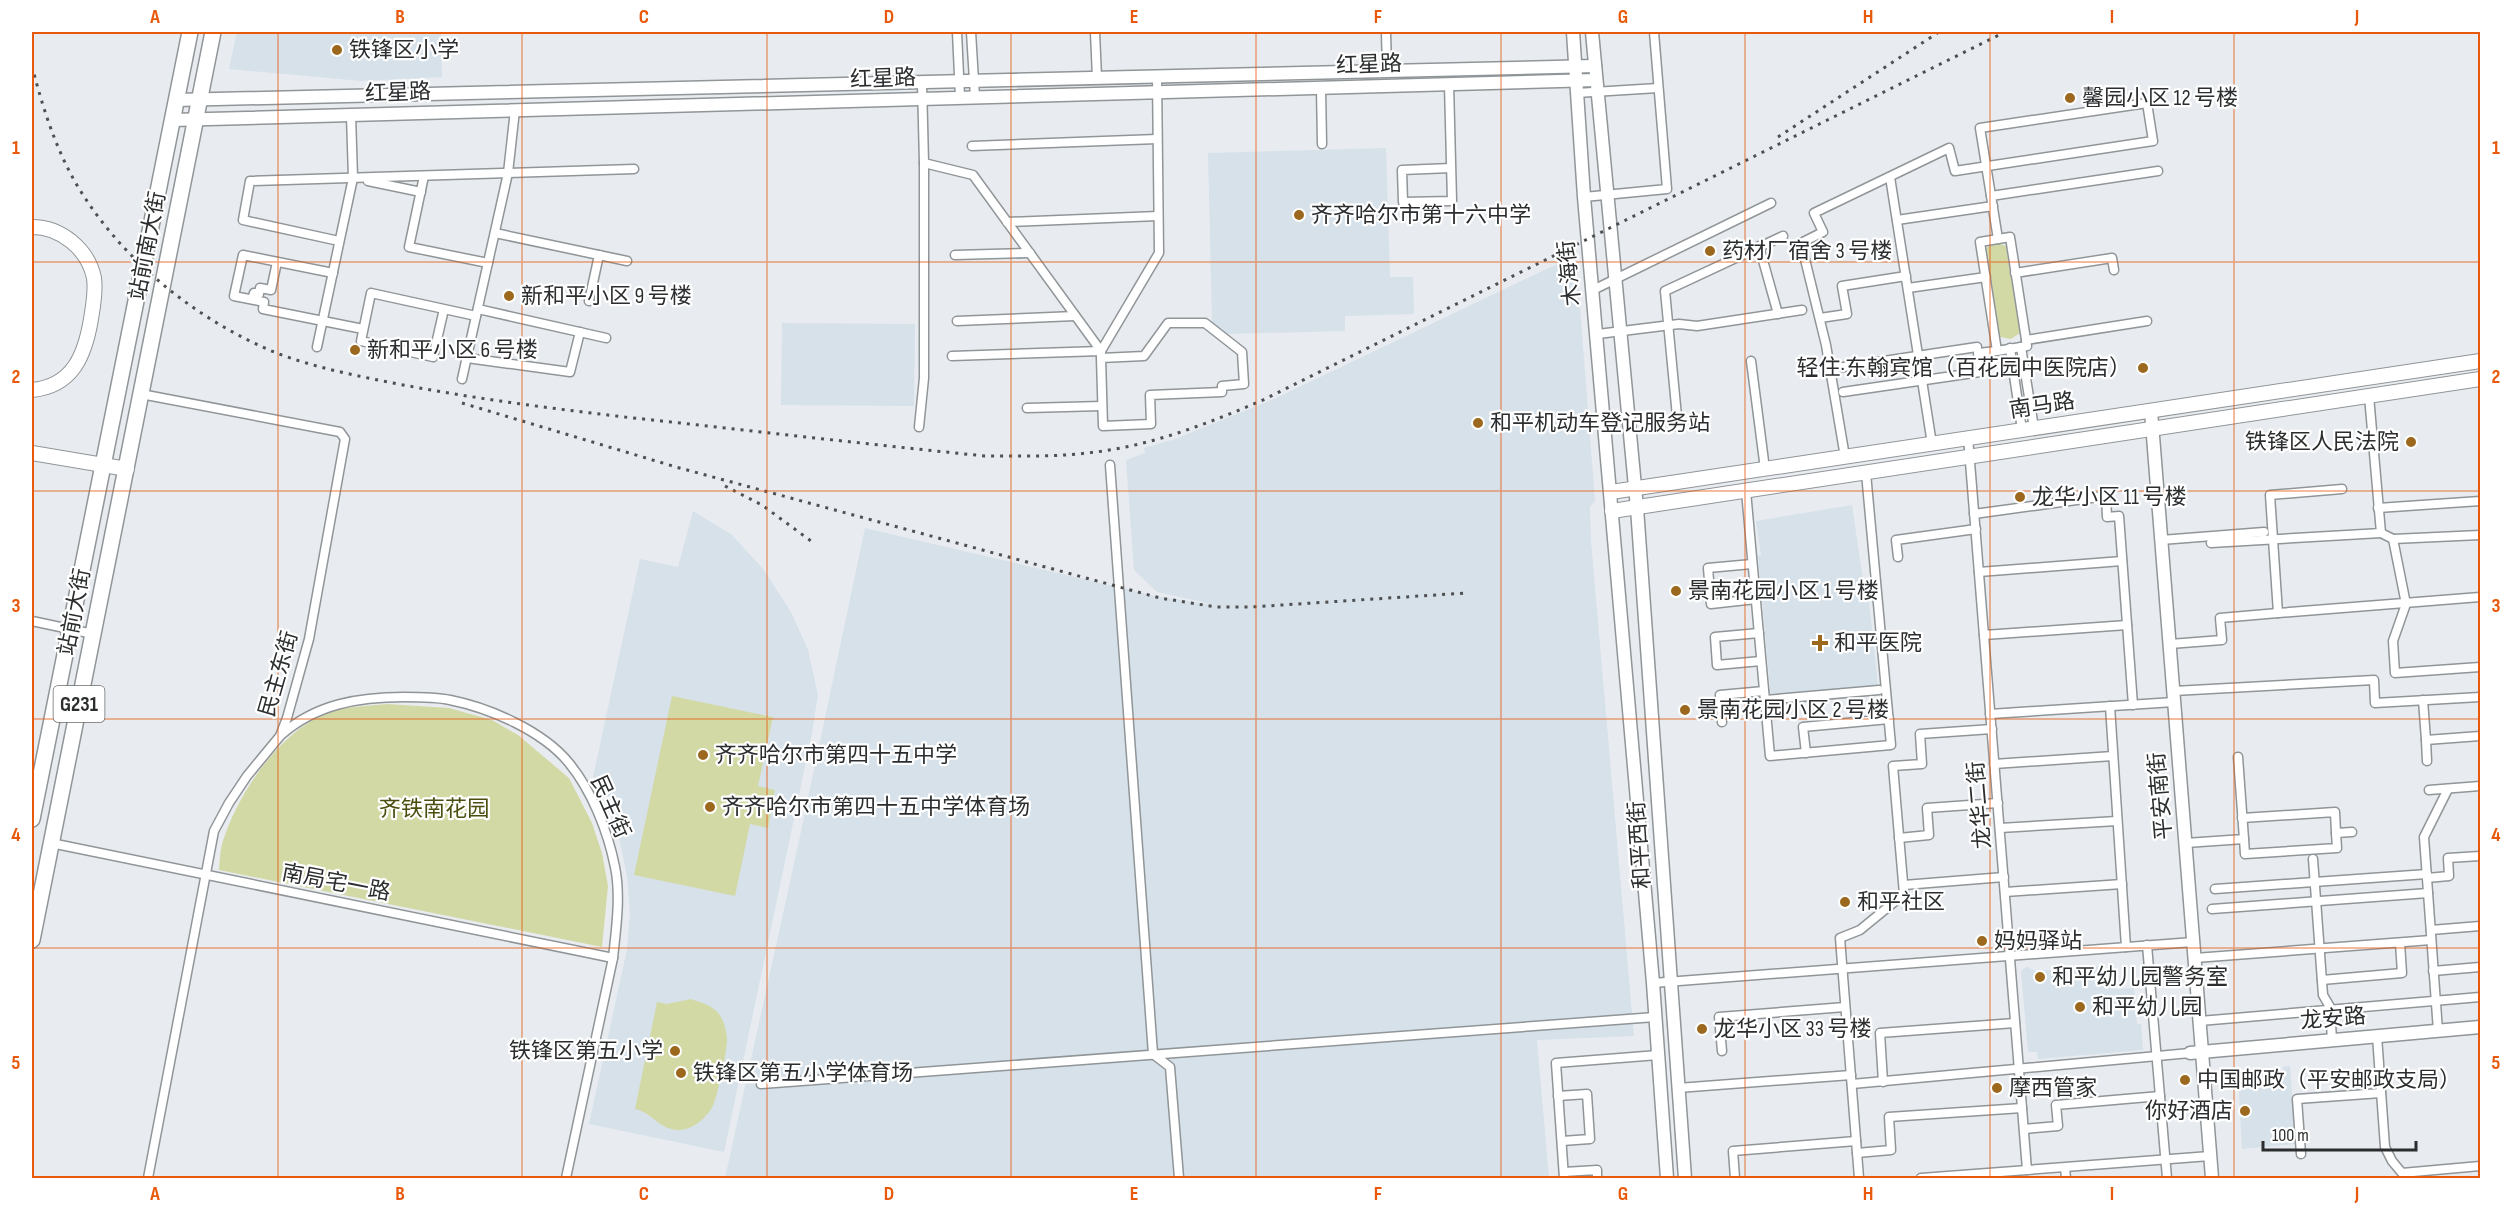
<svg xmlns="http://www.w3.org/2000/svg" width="2512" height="1210" font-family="'Sofia Sans Condensed','Noto Sans SC',sans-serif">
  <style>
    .built { fill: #d6e1ea }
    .green { fill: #d3d9a5 }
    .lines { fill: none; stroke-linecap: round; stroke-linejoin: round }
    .street-casing { stroke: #909598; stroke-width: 11 }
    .secondary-casing { stroke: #909598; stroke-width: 15 }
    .primary-casing { stroke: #909598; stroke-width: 16 }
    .highway-casing { stroke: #909598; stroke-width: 18 }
    .street { stroke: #fff; stroke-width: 8 }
    .secondary { stroke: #fff; stroke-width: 12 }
    .primary { stroke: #fff; stroke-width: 14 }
    .highway { stroke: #fff; stroke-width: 15 }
    .rail { stroke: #4e5052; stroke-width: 3; stroke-dasharray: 3 6; stroke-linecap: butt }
    .grid { fill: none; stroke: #e8590c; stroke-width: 1.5; stroke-opacity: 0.55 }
    .poi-dot { fill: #9b681d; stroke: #fff; stroke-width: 2 }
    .labels { text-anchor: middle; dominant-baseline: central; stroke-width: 4.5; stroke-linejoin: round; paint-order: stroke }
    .shield { fill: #fff; stroke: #6b6c6d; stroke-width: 1.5 }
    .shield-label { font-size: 21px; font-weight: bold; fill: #2b2d2e }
    .poi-label { font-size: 22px; fill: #2b2d2e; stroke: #fff; text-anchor: start }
    .street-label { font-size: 22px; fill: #2b2d2e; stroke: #fff }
    .park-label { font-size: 22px; fill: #4b4e0e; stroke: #fff }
    .neatline { fill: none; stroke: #e8590c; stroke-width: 2 }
    .grid-label { font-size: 20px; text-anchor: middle; font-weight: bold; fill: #e8590c }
  </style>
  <rect width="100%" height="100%" fill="#e8ecf0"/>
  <g class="built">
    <polygon points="237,32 441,32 442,77 361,81 229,69"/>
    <polygon points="1386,148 1390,277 1413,277 1414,314 1345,316 1345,331 1225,334 1212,322 1208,153"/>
    <polygon points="1576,255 1595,501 1590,507 1591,541 1634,1036 1537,1040 1549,1178 725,1178 800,836 865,528 1160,597 1221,606 1157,592 1134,570 1126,460 1145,453 1144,448 1175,439 1274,399"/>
    <polygon points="782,323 915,324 914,406 781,405"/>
    <polygon points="1852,505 1866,600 1869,601 1878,686 1771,698 1758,556 1761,555 1756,521"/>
    <polygon points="693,511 732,535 764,570 792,614 808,650 818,695 812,733 724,1152 589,1124 627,949 630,914 627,876 618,833 601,789 593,777 640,559 678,567"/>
    <polygon points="2103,966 2104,980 2114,979 2115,989 2134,988 2137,1024 2141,1024 2143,1050 2038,1059 2037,1052 2028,1052 2021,972 2023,969 2027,967 2036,971"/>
    <polygon points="2290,1066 2296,1144 2242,1149 2238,1075 2242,1073 2283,1070 2283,1067"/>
  </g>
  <g class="green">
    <polygon points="1995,242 2006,246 2020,333 2011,339 2000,337 1985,249"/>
    <polygon points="672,696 773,717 758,786 775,790 768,828 750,824 735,896 634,875"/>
    <path d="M 387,704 L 449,708 L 492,720 L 518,735 L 569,778 L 592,823 L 602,853 L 608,886 L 602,947 L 219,870 C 220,860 220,847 224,838 C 239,792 281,730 328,713 C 346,706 368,706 387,704 Z"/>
    <path d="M 691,999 C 702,1003 712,1005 719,1014 C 724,1021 727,1032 727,1040 C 727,1051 717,1099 712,1108 C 705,1119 692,1130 679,1130 C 659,1130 652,1112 635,1109 L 657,1002 L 667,1004 Z"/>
  </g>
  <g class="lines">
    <defs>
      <g id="street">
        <polyline points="957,32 960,97"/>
        <polyline points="971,32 975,97"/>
        <polyline points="1095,32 1097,78"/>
        <polyline points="1386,32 1387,70"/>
        <polyline points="922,83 924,163 973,175 1101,351 1159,253 1157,76"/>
        <polyline points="1449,84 1452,201 1403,202 1402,170 1451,168"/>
        <polyline points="1321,88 1322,144"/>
        <polyline points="1577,93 1658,88"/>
        <polyline points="972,146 1157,139"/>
        <polyline points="424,176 409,247 488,263"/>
        <polyline points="1890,177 1932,444"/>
        <polyline points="368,181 421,192"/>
        <polyline points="1991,196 2158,171"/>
        <polyline points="1584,197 1667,189 1654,32"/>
        <polyline points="1897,220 1993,206"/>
        <polyline points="1007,222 1158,216"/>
        <polyline points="495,233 627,261"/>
        <polygon points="2010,237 2027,346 1997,351 1980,242"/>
        <polyline points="339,241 243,220 250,181 634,169"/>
        <polyline points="1759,246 1778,314"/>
        <polyline points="955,255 1030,253"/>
        <polyline points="333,273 243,255 234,296 264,302 263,309 363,329"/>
        <polyline points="2015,273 2112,258 2114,270"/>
        <polyline points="1908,288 1986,277"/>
        <polyline points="1593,290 1771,203"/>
        <polyline points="252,299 254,293 259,294 260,288 271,290 277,262"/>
        <polyline points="589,301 599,255"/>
        <polyline points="444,309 433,357 361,341 371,293 476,316"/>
        <polyline points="478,309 606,338"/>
        <polyline points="1820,318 1847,314 1842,286 1906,276"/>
        <polyline points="957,321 1075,316"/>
        <polyline points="1598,334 1679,324 1697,326 1802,310"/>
        <polyline points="2026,340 2147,321"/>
        <polyline points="317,347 353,178 351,115"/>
        <polyline points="2021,347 2034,428"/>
        <polyline points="2010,348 2022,430"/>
        <polyline points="952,356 1101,351 1101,358 1103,426 1151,424 1150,395 1222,392 1222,386 1244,384 1242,352 1205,323 1168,323 1144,356 1101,358"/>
        <polyline points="467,358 570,372 580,332"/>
        <polyline points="1751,361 1765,469"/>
        <polyline points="1837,368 1977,347"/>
        <polyline points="462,379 508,173 515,110"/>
        <polyline points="1843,392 1980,372 1978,353 1997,351"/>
        <polyline points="141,394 340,432 345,439 309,639 287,718 280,736 247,776 229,803 214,831 148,1178"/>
        <polyline points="1027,408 1102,406"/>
        <polyline points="919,427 924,378 924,163"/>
        <polyline points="1678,427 1665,291 1783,236"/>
        <polyline points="1968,437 2027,1170"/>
        <path d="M 1845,457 L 1826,345 L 1801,243 L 1823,232 L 1814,213 L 1949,148 L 1955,171 L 2153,141 L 2147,103 L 1980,128 C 1986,165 1992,202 1998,239"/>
        <polyline points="1110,465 1153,1054 1170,1067 1179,1178"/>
        <polyline points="2342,489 2270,495 2278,613 2480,597"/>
        <polyline points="1746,491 1770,756 1891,745 1866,473"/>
        <polyline points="2378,508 2480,501"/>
        <polyline points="1974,514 2106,496 2107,517 2119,516 2133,705"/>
        <polyline points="2381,533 2393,539 2406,604 2393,641 2395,673 2480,667"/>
        <polyline points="2393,539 2480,535"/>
        <polyline points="2161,540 2264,532"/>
        <polyline points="2211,543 2381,533 2369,396"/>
        <polyline points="1898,557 1896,540 1976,529"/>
        <polyline points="1752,564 1708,568 1711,604 1756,599"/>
        <polyline points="1979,572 2122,561"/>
        <polyline points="32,621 93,634"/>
        <polyline points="1759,633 1715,637 1717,665 1761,661"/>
        <polyline points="1984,635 2127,625"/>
        <polyline points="2170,644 2222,640 2220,618 2278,613"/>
        <polyline points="2174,691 2374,680 2375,703 2480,697"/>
        <polyline points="1765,700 1879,690"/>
        <polyline points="2423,700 2426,740 2480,736"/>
        <polyline points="2110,706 2126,947"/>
        <polyline points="1990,714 2174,702"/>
        <polyline points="1722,722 1720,695 1764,691"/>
        <path d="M 281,735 C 316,704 359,697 404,697 C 419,697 436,697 450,700 C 490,708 543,731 569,763 C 592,791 608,832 615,867 C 621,896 616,929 613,958 L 566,1178"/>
        <polyline points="2426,740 2427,761"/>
        <polyline points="1806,753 1803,727 1889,719"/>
        <polyline points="1994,764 2113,756"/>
        <polyline points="2429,790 2480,786"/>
        <polyline points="2242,818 2335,812 2336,833"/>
        <polyline points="2000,828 2117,821"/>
        <polyline points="1899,838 1929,835 1927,808 1998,803"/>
        <polyline points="2244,839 2245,854 2337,848 2336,833 2352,832"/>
        <polyline points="51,843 613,958"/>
        <polyline points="2186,843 2244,839 2238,757"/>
        <polyline points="2313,859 2323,995 2330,1007 2332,1040"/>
        <polyline points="2427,878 2449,876 2448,858 2480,856"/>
        <polyline points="1904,885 2004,877"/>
        <polyline points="2215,889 2427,874"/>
        <polyline points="2005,892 2122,884"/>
        <polyline points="2212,909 2428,893"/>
        <polyline points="2431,930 2480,926"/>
        <polyline points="2147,945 2167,1178"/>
        <polyline points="2195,958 2431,940"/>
        <polyline points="2433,971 2480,967"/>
        <polyline points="2322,980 2402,973 2400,943"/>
        <polyline points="1653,983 2193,942"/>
        <polyline points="2200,1021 2480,997"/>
        <polyline points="2438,1031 2424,837 2448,789"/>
        <polyline points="2377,1036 2385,1147 2392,1161 2402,1173 2480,1166"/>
        <polyline points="1722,1051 1719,1017 1845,1007"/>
        <polyline points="1883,1082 1880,1033 2015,1023"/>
        <polyline points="761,1084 1655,1017"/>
        <polyline points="1852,1084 2190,1053"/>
        <polyline points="1678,1088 1851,1075"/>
        <polyline points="1558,1096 1587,1094 1590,1139 1562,1141"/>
        <polyline points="2024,1129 2058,1126 2056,1105 2160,1096"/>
        <polyline points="1857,1153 1891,1150 1889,1117 2022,1108"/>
        <polyline points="2301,1154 2297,1099 2381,1093"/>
        <polyline points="2065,1168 2066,1178"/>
        <polyline points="1564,1172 1597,1170 1597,1178"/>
        <polyline points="1564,1178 1556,1063 1658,1055"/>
        <polyline points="1735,1178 1733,1151 1856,1141"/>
        <polyline points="1859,1178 1840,938 1860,930 1904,894 1893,766 1922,764 1920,734 1992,729"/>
        <polyline points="1921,1178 2210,1156"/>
      </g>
      <g id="secondary">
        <polyline points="1573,32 1584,197 1653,983 1667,1178"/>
        <polyline points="1592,32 1637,508 1685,1178"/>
        <polyline points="176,100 1595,66"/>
        <polyline points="172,120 1596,80"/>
        <polyline points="2151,411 2212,1178"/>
        <polyline points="2190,1053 2480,1027"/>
      </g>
      <g id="primary">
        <path d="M 32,227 C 61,227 88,249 94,278 C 96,292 93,306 91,319 C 85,355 73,386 32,390"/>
        <polyline points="32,453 127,469"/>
        <polyline points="1611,492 2480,361"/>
        <polyline points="1612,511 2480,379"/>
      </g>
      <g id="highway">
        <polyline points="32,819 190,32"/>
        <polyline points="32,940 213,32"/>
      </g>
    </defs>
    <use href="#street" class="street-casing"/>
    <use href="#secondary" class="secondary-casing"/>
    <use href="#primary" class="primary-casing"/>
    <use href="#highway" class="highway-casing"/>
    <use href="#street" class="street"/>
    <use href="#secondary" class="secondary"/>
    <use href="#primary" class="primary"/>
    <use href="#highway" class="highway"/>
    <g class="rail">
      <path d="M 32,66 C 42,105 54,144 74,180 C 118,257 193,318 274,352 C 312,367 353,375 393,383 C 470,398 547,408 625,417 C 745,430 865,444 985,456 C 1019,456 1053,457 1087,453 C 1148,447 1207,424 1263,400 L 2005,32"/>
      <polyline points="1778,137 1939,32"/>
      <polyline points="462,403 676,467 1160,598 1216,607 1251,607 1466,593"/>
      <polyline points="725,486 762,505 811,541"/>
    </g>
  </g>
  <path class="grid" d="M 278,32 L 278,1178M 522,32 L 522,1178M 767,32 L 767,1178M 1011,32 L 1011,1178M 1256,32 L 1256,1178M 1501,32 L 1501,1178M 1745,32 L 1745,1178M 1990,32 L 1990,1178M 2234,32 L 2234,1178M 32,262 L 2480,262M 32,491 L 2480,491M 32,719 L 2480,719M 32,948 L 2480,948"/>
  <g class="poi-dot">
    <circle cx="337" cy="50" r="6"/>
    <circle cx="2070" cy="98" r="6"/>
    <circle cx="1299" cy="215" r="6"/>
    <circle cx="1710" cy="251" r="6"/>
    <circle cx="509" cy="296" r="6"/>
    <circle cx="355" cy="350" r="6"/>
    <circle cx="2143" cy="368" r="6"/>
    <circle cx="1478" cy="423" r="6"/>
    <circle cx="2411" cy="442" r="6"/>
    <circle cx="2020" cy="497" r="6"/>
    <circle cx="1676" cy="591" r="6"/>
    <path d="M1817 634h6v6h6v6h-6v6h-6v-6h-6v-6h6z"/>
    <circle cx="1685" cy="710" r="6"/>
    <circle cx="703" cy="755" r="6"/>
    <circle cx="710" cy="807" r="6"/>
    <circle cx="1845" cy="902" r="6"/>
    <circle cx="1982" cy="941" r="6"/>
    <circle cx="2040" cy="977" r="6"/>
    <circle cx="2080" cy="1007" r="6"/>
    <circle cx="1702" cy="1029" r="6"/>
    <circle cx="675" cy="1051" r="6"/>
    <circle cx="681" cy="1073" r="6"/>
    <circle cx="2185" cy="1080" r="6"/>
    <circle cx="1997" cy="1088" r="6"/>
    <circle cx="2245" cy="1111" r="6"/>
  </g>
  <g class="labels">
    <rect class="shield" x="53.5" y="686" width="51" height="36" rx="4.5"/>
    <g class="shield-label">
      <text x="79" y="704">G231</text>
    </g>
    <g class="poi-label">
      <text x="349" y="50">铁锋区小学</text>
      <text x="2082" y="98">馨园小区 12 号楼</text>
      <text x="1311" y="215">齐齐哈尔市第十六中学</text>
      <text x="1722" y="251">药材厂宿舍 3 号楼</text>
      <text x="521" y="296">新和平小区 9 号楼</text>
      <text x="367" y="350">新和平小区 6 号楼</text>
      <text x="2131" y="368" text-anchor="end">轻住·东翰宾馆（百花园中医院店）</text>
      <text x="1490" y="423">和平机动车登记服务站</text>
      <text x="2399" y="442" text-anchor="end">铁锋区人民法院</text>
      <text x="2032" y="497">龙华小区 11 号楼</text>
      <text x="1688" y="591">景南花园小区 1 号楼</text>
      <text x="1834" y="643">和平医院</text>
      <text x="1697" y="710">景南花园小区 2 号楼</text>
      <text x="715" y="755">齐齐哈尔市第四十五中学</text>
      <text x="722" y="807">齐齐哈尔市第四十五中学体育场</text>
      <text x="1857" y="902">和平社区</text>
      <text x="1994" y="941">妈妈驿站</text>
      <text x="2052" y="977">和平幼儿园警务室</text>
      <text x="2092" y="1007">和平幼儿园</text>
      <text x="1714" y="1029">龙华小区 33 号楼</text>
      <text x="663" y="1051" text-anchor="end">铁锋区第五小学</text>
      <text x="693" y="1073">铁锋区第五小学体育场</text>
      <text x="2197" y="1080">中国邮政（平安邮政支局）</text>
      <text x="2009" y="1088">摩西管家</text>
      <text x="2233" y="1111" text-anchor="end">你好酒店</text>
    </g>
    <g class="street-label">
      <text transform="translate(1369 65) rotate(-2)">红星路</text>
      <text transform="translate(883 79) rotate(-2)">红星路</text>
      <text transform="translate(398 93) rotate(-2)">红星路</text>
      <text transform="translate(148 246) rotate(-79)">站前南大街</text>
      <text transform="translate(1570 273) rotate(-96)">木海街</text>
      <text transform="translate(2042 406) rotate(-9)">南马路</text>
      <text transform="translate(75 612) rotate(-79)">站前大街</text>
      <text transform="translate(279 674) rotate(-74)">民主东街</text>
      <text transform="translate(2161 796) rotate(-95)">平安南街</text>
      <text transform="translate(1980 805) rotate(-95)">龙华二街</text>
      <text transform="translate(610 807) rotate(66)">民主街</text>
      <text transform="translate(1640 845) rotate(-94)">和平西街</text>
      <text transform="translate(336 883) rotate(11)">南局宅一路</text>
      <text transform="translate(2333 1019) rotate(-5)">龙安路</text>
    </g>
    <g class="park-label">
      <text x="434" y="809">齐铁南花园</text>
    </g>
  </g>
  <rect width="2512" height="1210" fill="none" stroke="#ffffff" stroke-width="66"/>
  <path d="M2263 1141v9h153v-9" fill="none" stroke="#2b2d2e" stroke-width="3"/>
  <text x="2272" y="1141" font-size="18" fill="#2b2d2e" stroke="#ffffff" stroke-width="4.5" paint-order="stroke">100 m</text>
  <rect x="33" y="33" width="2446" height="1144" class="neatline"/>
  <g class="grid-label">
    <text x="155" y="23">A</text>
    <text x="400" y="23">B</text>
    <text x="644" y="23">C</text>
    <text x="889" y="23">D</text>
    <text x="1134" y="23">E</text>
    <text x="1378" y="23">F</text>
    <text x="1623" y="23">G</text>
    <text x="1868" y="23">H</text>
    <text x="2112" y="23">I</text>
    <text x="2357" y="23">J</text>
    <text x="16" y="154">1</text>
    <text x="2496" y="154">1</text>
    <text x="16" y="383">2</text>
    <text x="2496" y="383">2</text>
    <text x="16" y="612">3</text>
    <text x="2496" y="612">3</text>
    <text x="16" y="841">4</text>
    <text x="2496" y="841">4</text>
    <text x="16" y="1069">5</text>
    <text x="2496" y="1069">5</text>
    <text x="155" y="1200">A</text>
    <text x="400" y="1200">B</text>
    <text x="644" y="1200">C</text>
    <text x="889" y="1200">D</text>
    <text x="1134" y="1200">E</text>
    <text x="1378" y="1200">F</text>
    <text x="1623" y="1200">G</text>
    <text x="1868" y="1200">H</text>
    <text x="2112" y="1200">I</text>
    <text x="2357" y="1200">J</text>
  </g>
</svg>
